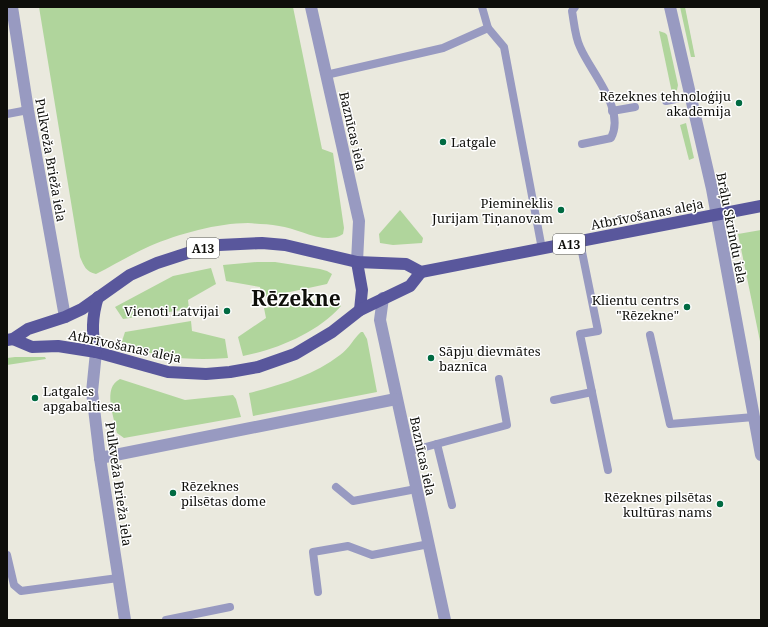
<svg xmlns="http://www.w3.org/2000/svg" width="768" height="627" font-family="'Noto Serif',serif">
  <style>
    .green { fill: #b0d59c }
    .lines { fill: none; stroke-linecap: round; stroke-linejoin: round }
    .lane { stroke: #989ac1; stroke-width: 8 }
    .street { stroke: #989ac1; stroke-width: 12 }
    .primary { stroke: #59579c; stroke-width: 12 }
    .poi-dot { fill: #006a41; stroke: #fff; stroke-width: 1.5 }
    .labels { text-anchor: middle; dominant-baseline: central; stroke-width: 3; stroke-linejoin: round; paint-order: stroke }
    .shield { fill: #fff; stroke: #565654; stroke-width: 1 }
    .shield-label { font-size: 12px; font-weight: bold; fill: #0e0e0a }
    .poi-label { font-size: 13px; fill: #0e0e0a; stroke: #fff; text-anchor: end }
    .street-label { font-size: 13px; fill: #0e0e0a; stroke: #fff }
    .town-label { font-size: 21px; font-weight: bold; fill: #0e0e0a; stroke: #fff }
  </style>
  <rect width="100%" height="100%" fill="#eae9de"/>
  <g class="green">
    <path d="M 39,7 L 293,7 L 322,149 L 333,153 L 344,228 L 343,234 C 325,246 298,228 279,226 C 269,224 258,224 248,223 C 218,223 178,234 150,246 C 132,254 114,265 96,274 C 86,272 84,266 80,257 Z"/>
    <polygon points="680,7 685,7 695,57 691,57"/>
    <polygon points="659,31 665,33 667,35 678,85 677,90 672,93"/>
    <polygon points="686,123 694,158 689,160 680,125"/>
    <polygon points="400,210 423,238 422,243 393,245 380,243 379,234"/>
    <polygon points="761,230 761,346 738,234"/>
    <polygon points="257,262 275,262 320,269 327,271 332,274 327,284 262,298 260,287 226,281 223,265"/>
    <polygon points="211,268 216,284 188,300 189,309 123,319 115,307 173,276"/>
    <path d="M 331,298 L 341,306 C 317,333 278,349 243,356 L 238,337 L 266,318 L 264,308 Z"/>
    <path d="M 191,321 L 192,331 L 225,339 L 228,358 C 190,361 158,358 121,344 L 125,332 Z"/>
    <path d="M 361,332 L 363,332 L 367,339 L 377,392 L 253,416 L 249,393 C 281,385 314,375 340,355 C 349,349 353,339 361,332 Z"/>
    <polygon points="15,357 45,357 46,359 7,365 7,358"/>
    <path d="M 120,379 L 185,400 L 233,395 L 236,399 L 241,417 L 124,438 L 117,433 C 114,416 102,388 120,379 Z"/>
  </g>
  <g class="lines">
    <g class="lane">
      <path d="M 575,7 L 572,11 C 574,22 575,37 580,47 C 591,73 626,109 611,138 L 582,144"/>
      <polyline points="488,28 504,47 542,249"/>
      <polyline points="326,75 443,48 488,28 482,7"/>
      <polyline points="666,101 690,96"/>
      <polyline points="612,111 635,107"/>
      <polyline points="7,114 28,110"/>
      <polyline points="580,242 598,331 580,334 608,470"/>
      <polyline points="650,335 670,424 754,417"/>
      <polyline points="554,400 592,392"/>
      <polyline points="437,444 452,505"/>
      <polyline points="407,452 507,425 499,379"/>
      <polyline points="336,487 353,501 416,489"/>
      <polyline points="7,555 14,585 21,591 118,578"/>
      <polyline points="318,592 313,552 348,546 372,555 429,544"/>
      <polyline points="166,620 230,607"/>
    </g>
    <g class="street">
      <polyline points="12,7 28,110 65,317"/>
      <polyline points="311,7 359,221 357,262"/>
      <polyline points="670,7 712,189 761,455"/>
      <polyline points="383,298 380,320 445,620"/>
      <polyline points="96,352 92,392 100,458 125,620"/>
      <polyline points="100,458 396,399"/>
    </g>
    <g class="primary">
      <polyline points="357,262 362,290 360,310"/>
      <polyline points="13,339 32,347 58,346 96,352 168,372 206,374 230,372 258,367 295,354 332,332 360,310 410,286 421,272"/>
      <polyline points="7,340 13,339 28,329 65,317 82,309 130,275 157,263 200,249 219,245 262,243 285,245 357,262 406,264 421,272 761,206"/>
      <path d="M 96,352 C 91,333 92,316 98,297"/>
    </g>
  </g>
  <g class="poi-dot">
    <circle cx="739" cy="103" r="4"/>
    <circle cx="443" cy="142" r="4"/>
    <circle cx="561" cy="210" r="4"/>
    <circle cx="687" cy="307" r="4"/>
    <circle cx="227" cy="311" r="4"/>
    <circle cx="431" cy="358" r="4"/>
    <circle cx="35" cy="398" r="4"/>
    <circle cx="173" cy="493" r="4"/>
    <circle cx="720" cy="504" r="4"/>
  </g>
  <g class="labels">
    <g class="shield">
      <rect x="553" y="234" width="32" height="20" rx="3"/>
      <rect x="187" y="238" width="32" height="20" rx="3"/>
    </g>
    <g class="shield-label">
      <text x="569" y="244">A13</text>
      <text x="203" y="248">A13</text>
    </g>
    <g class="poi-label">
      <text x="731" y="96">Rēzeknes tehnoloģiju<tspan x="731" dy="15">akadēmija</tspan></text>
      <text x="451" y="142" text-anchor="start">Latgale</text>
      <text x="553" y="203">Piemineklis<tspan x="553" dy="15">Jurijam Tiņanovam</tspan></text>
      <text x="679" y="300">Klientu centrs<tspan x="679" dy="15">"Rēzekne"</tspan></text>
      <text x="219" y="311">Vienoti Latvijai</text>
      <text x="439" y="351" text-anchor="start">Sāpju dievmātes<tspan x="439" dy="15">baznīca</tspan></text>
      <text x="43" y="391" text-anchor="start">Latgales<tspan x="43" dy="15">apgabaltiesa</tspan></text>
      <text x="181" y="486" text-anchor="start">Rēzeknes<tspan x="181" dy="15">pilsētas dome</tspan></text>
      <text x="712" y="497">Rēzeknes pilsētas<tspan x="712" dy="15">kultūras nams</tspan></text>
    </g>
    <g class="street-label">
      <text transform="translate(353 131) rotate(77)">Baznīcas iela</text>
      <text transform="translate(51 160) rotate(80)">Pulkveža Brieža iela</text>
      <text transform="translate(647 214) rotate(-11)">Atbrīvošanas aleja</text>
      <text transform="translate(732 228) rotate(79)">Brāļu Skrindu iela</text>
      <text transform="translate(125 346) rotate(12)">Atbrīvošanas aleja</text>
      <text transform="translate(423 456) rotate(78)">Baznīcas iela</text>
      <text transform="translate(119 484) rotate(82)">Pulkveža Brieža iela</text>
    </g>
    <g class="town-label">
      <text x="296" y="298">Rēzekne</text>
    </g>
  </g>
  <rect width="768" height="627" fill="none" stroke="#0e0e0a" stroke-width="16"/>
</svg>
